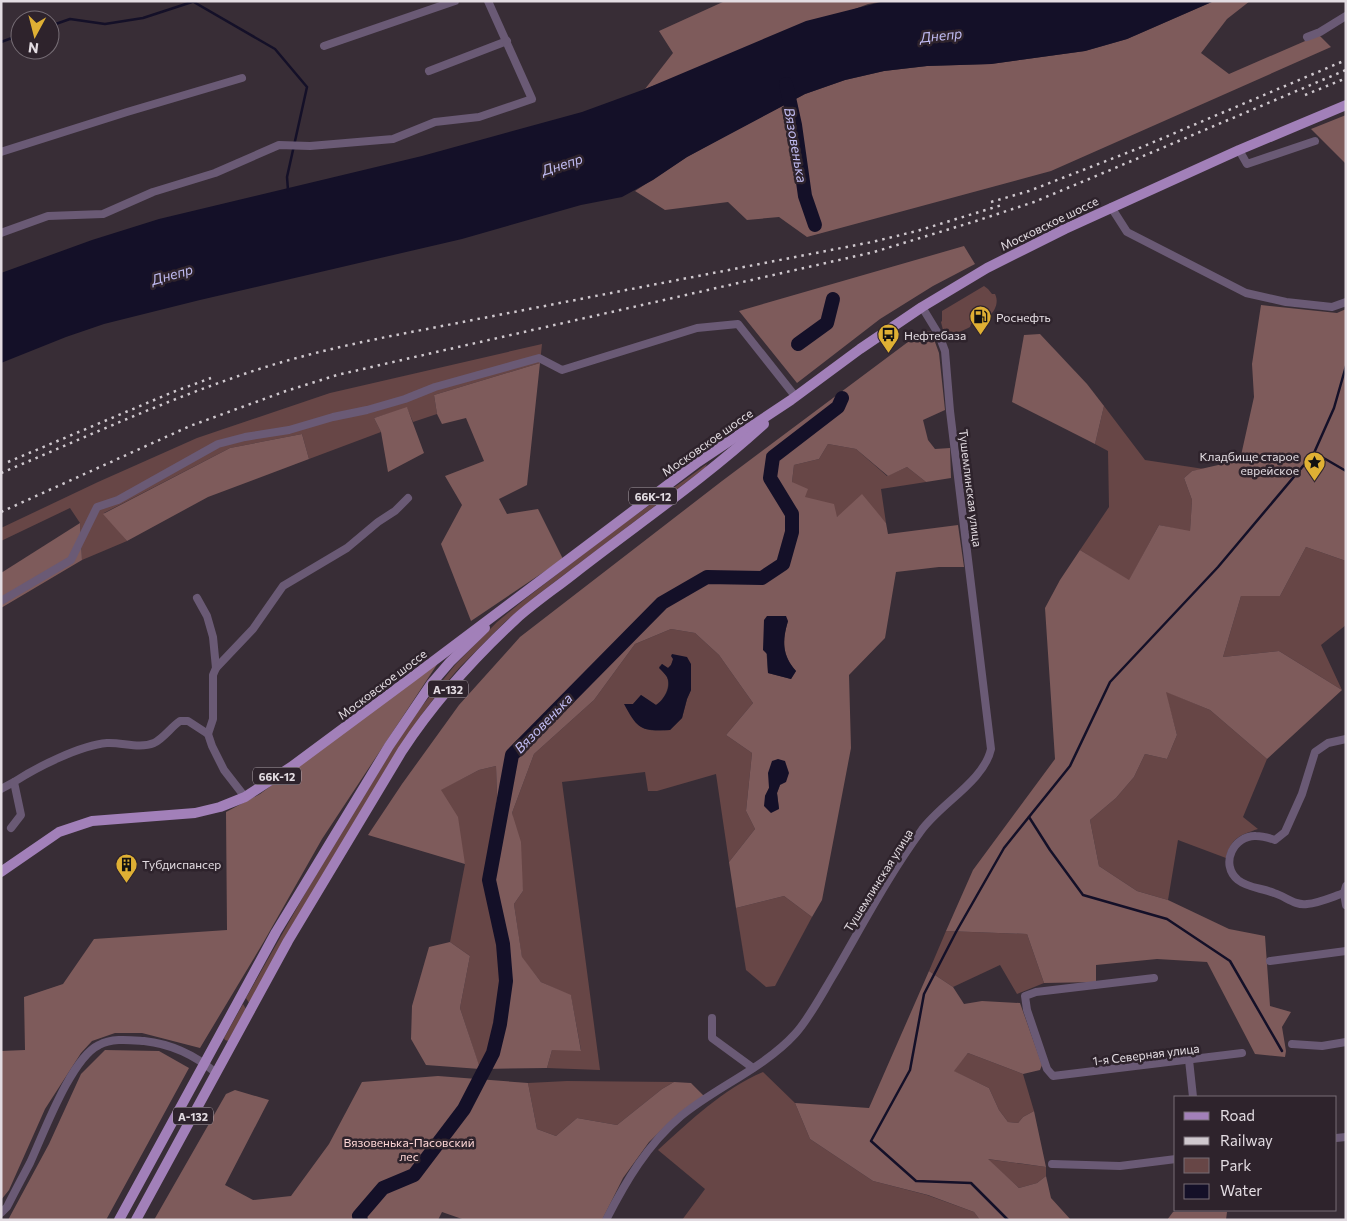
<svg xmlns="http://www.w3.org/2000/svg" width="1347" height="1221" font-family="Commissioner,sans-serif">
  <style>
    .green { fill: #674646; fill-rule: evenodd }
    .forest { fill: #7e5b5b; fill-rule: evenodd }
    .water { fill: #141028 }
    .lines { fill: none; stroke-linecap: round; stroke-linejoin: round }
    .stream { stroke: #141028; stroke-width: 2.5 }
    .river { stroke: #141028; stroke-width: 14 }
    .minor { stroke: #6a5a75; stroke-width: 8 }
    .major { stroke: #a280b9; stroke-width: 10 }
    .rail { stroke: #cfc8ce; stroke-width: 2.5; stroke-dasharray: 2.5 5; stroke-linecap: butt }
    .labels { text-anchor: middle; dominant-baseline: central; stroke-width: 5; stroke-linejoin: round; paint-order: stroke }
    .shield { fill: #2e232c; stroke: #ada4ab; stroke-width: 1 }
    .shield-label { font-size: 11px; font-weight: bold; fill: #e3dce2 }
    .street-label { font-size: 12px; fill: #e3dce2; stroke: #2e232c }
    .poi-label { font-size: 12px; fill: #e3dce2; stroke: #2e232c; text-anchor: start }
    .park-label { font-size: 12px; fill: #fed6d5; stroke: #2e232c }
    .water-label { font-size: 14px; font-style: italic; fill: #c0bbf1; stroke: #2e232c }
  </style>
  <rect width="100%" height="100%" fill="#382d36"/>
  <g class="green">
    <path d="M 984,286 L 988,289 L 992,294 L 995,294 C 1001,306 990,319 978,322 C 976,323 973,323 971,324 L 970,327 C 960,332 954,335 943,330 L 941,322 L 942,321 L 942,311 Z"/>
    <polygon points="542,344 540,363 434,395 437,414 413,422 407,408 374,418 381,432 309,459 302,434 230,448 104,513 127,541 82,560 80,523 70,508 1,541 1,528 98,482 197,438 330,393"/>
    <polygon points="1104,406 1145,460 1204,469 1192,471 1184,478 1192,500 1190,532 1159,525 1129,581 1080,550 1109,507 1108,451 1095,444"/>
    <polygon points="828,444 856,449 887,476 907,467 926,482 881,489 886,523 875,511 837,517 804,497 792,482 794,465 819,459"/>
    <polygon points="707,464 705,468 536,596 505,622 459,668 441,689 419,718 249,1003 246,998 320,867 394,747 414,716 455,665 497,622 525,599 612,532"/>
    <polygon points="1306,547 1346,561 1346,625 1321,645 1342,690 1279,651 1223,657 1241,596 1280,596"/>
    <path d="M 671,629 L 695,633 L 719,655 L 753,703 L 726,735 L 752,753 L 746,811 L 755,829 L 729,862 L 716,774 L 657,791 L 648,791 L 645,772 L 562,782 L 600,1070 L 547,1068 L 552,1050 L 581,1050 L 571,996 L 541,982 L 522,958 L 514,904 L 523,891 L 512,813 L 534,754 L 594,700 L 635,644 ZM 674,659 L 691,690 L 687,699 L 682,718 L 670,730 C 639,732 640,729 625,704 L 633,704 L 641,695 L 656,705 C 664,700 671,687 667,677 C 665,674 662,670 659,667 L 662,664 L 668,668 L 671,665 Z"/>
    <path d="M 1165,691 L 1210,710 L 1267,759 L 1243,817 L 1258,829 C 1240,835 1231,838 1226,858 L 1178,840 L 1168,900 L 1137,891 L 1099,866 L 1090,820 L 1116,798 L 1134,777 L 1145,754 L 1167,759 L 1177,735 Z"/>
    <polygon points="496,766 497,796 484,880 492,912 501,980 488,1052 480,1069 460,1008 470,956 450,942 465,864 440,790 479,770"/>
    <polygon points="784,896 812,917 775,986 766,987 746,970 736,908"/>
    <polygon points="946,931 1027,934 1044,983 1017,994 1000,965 953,987 929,971"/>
    <polygon points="243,1004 246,1009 228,1041 225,1040 224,1038"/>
    <polygon points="968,1053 1023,1074 1034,1111 1023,1117 1018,1123 1008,1122 999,1110 989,1088 953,1071"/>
    <path d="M 763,1072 L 795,1103 L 810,1139 L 873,1181 L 927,1195 L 974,1212 L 980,1220 L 682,1220 L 705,1189 L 658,1150 C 690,1121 723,1089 763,1072 Z"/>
    <polygon points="567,1081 674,1082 662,1089 617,1125 577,1118 556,1136 537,1129 528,1083"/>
    <polygon points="987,1159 1046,1167 1046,1176 1037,1183 1019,1188"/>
  </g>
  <g class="forest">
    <polygon points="725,1 885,1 868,4 645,89 673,53 659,31"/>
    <polygon points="1214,1 1250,1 1227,19 1201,53 1229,74 1319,35 1331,47 1051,171 807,237 779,217 747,220 728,202 665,210 635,191 687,157 727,135 805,94 845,80 884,71 927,66 991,64 1085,51 1127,39"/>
    <polygon points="1346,115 1346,164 1311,129"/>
    <polygon points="964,246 975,264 933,286 880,319 797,383 739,311"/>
    <polygon points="1261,305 1337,313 1346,309 1346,561 1306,547 1280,596 1241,596 1223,657 1279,651 1342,690 1267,759 1210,710 1166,692 1177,735 1167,759 1145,754 1134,777 1116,798 1090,820 1099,866 1137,891 1168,900 1229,929 1265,936 1270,1006 1291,1012 1282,1027 1286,1051 1285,1057 1255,1054 1207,962 1157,959 1096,965 1096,982 1044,983 1027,934 946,931 973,870 1055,759 1045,608 1060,580 1080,550 1129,580 1159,525 1190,531 1192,500 1184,478 1192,471 1240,460 1254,397 1252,364"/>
    <path d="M 931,331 L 939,353 L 945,410 L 923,420 L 928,440 L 935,449 L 950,448 L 951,478 L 926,482 L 907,467 L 888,476 L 856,449 L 828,444 L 819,459 L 794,465 L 792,482 L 808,489 L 805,497 L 834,504 L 837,517 L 862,494 L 886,523 L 888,534 L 958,525 L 964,567 L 939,567 L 896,572 L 885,638 L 849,675 L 851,748 L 822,900 L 812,917 L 784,896 L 736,908 L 729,862 L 755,829 L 746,811 L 752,753 L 726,735 L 753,703 L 719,655 L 695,633 L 671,629 L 635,644 L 594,700 L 534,754 L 512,813 L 521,842 L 523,891 L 514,904 L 522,957 L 541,982 L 571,995 L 581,1051 L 552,1050 L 547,1068 L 480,1069 L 426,1065 L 411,1039 L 412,1006 L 429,947 L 450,942 L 470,956 L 460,1008 L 480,1068 L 488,1052 L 501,980 L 492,912 L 484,880 L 497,796 L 496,766 L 479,770 L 441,790 L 458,817 L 465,864 L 368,835 L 402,784 L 459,705 L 520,637 L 722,481 L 920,333 ZM 764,620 L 788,621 C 782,641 782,655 796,671 L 791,679 L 768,673 ZM 780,785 L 777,793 L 779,809 L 765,796 L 769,788 Z"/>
    <polygon points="1040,334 1087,384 1104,406 1095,444 1012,402 1024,335"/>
    <polygon points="540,363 527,485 499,499 507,514 538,509 563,559 471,621 441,544 462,505 445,476 484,461 466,418 442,424 437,414 434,395"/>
    <polygon points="407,407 424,453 388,472 381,432 374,418"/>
    <polygon points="302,434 309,459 208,497 127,541 103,514 230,448"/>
    <polygon points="80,523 82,560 1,608 1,573"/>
    <polygon points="440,660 322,839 263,943 200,1048 142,1033 115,1033 92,1041 81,1053 45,1109 9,1190 1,1200 1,1051 25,1050 24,997 63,984 94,939 227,930 226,812 260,794"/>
    <polygon points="929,971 953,987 964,1004 982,1001 1020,1003 1042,1065 1040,1070 1023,1074 968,1053 954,1071 989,1088 999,1110 1008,1122 1018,1123 1023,1117 1034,1111 1046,1167 988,1159 1019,1188 1037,1183 1046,1176 1051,1198 1071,1220 980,1220 974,1212 928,1195 873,1181 810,1139 795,1103 869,1108"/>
    <polygon points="105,1050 159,1051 189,1068 106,1220 8,1220 49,1144 81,1074"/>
    <polygon points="438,1076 528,1083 537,1129 556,1136 577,1118 617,1125 662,1089 674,1082 691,1083 705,1097 678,1114 649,1142 623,1178 602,1220 465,1220 442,1212 438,1220 154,1220 226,1094 235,1090 269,1100 225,1185 253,1200 291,1196 329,1144 362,1082"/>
    <polygon points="1173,1212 1227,1212 1226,1220 1167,1220"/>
  </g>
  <g class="water">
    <polygon points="885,1 1214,1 1127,39 1085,51 991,64 927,66 884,71 845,80 805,94 779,108 687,157 653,180 622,197 581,205 462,239 200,300 104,324 66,337 1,363 1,273 92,240 159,219 422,156 582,112 645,89 806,21"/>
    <path d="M 767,616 L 786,616 L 788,621 C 782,641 782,655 796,671 L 791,679 L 768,673 L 767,654 L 763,650 L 764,620 Z"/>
    <path d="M 672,654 L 687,657 L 691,664 L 691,690 L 687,699 L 682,718 L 670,730 C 641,731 638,730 624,704 L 633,704 L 641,695 L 656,705 C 664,700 672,687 667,677 C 665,674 662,671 659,668 L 662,664 L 668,668 L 671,665 L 673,659 L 671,656 Z"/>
    <polygon points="778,759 785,761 789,773 786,782 780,785 777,793 779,809 771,813 764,806 765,796 769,788 768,773 772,761"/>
  </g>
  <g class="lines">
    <g class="stream">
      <polyline points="192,1 275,49 307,87 287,177 288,190"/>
      <polyline points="50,26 70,19 105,24 143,18 192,2"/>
      <polyline points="1,42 20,35"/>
      <polyline points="1315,453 1346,471"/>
      <polyline points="1029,817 1050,850 1083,895 1167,919 1230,961 1282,1051"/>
      <polyline points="1008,1220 971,1183 916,1181 871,1141 910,1070 924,994 956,932 1004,848 1070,766 1110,682 1218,567 1314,453 1334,408 1346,366"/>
    </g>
    <g class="river">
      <polyline points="786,84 795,125 805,196 815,225"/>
      <polyline points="798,344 827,323 833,299"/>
      <polyline points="361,1220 359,1216 383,1188 414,1175 464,1109 493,1053 500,1024 506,981 503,944 489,880 512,755 662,603 707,577 762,578 783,564 792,532 792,514 770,478 773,457 838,407 842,398"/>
    </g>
    <g class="minor">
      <polyline points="1307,37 1320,32 1346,16"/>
      <polyline points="324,46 455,1"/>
      <polyline points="429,71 507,41"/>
      <polyline points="1239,150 1247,164 1315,141"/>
      <polyline points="1,152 127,112 242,78"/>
      <polyline points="1111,207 1127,232 1246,293 1286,302 1332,307 1346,302"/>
      <polyline points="1,233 48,216 103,214 153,192 215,173 279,145 310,146 393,139 435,122 479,117 532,99 488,1"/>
      <polyline points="197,598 207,616 213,637 216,668"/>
      <polyline points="1,601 71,560 97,507 118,500 218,444 245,437 289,430 333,417 367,410 405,399 435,387 539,358 562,370 697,328 738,324 795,396"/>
      <polyline points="1,789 14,782"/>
      <polyline points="245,797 224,770 212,746 208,734 213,719 213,675 216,668 253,629 283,586 347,548 378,522 395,511 408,498"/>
      <path d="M 11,828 L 21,815 L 14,782 C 37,767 81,745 107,743 C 122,742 139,749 154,743 C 164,738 171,727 180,721 L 188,721 L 208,734"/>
      <polyline points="1346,886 1344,893 1346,905"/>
      <path d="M 1344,893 C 1332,897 1319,903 1307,904 C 1295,906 1285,896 1274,893 C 1262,888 1248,888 1238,880 C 1219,864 1234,835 1256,836 C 1262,836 1269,838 1275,840 L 1285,832 L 1302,794 L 1315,752 L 1328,743 L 1346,739"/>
      <polyline points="1270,961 1346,951"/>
      <polyline points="1154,978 1036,992 1025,996 1027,1010 1047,1069 1053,1076 1242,1053"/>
      <polyline points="712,1018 712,1038 753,1068"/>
      <polyline points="1292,1044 1322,1046 1346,1042"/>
      <polyline points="1189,1060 1193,1097"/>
      <polyline points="1336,1138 1346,1137"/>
      <polyline points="1052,1164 1120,1166 1176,1159"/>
      <path d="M 1,1213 L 7,1207 C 14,1193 22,1178 30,1163 C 43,1135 71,1058 99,1045 C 112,1038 129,1040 144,1041 C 172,1044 195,1055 216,1073"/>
      <path d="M 606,1220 C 626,1181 647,1145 681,1116 C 716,1087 764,1068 795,1034 C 809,1019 823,992 834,974 C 862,926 888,876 921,831 C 940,804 984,781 991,749 L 950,411 L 945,351 L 939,335 L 922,307"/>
    </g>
    <g class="major">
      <polyline points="1,872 59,832 92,821 195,813 220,807 245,797 291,767 411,678 698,462 791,400 860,349 922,307 987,268 1065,229 1239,150 1346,105"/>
      <polyline points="119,1220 276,932 389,746 431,684 450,662 485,628"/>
      <path d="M 136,1220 L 288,941 L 402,751 C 434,702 473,659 516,619 C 535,602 556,588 576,572 C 639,523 705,478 764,424"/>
    </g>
    <g class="rail">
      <polyline points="1305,95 1344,79"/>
      <polyline points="991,202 1029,191 1142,147 1346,60"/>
      <polyline points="8,462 173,392 211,378"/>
      <path d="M 1,473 C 77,441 152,406 230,379 C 282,360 337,347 391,336 L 872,242 L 917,231 L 1002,205"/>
      <polyline points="1,512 190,426 286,391 337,375 432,353 874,252 976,221 1034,202 1089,179 1346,70"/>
    </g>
  </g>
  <defs>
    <symbol id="fuel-pin" viewBox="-11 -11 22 30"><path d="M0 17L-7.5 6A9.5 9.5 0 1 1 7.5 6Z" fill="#dfb034" stroke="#2e232c"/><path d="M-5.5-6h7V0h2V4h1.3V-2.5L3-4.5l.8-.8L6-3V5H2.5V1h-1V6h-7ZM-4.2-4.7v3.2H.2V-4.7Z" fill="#111"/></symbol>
    <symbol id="bus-pin" viewBox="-11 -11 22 30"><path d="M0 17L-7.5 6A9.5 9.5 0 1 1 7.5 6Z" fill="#dfb034" stroke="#2e232c"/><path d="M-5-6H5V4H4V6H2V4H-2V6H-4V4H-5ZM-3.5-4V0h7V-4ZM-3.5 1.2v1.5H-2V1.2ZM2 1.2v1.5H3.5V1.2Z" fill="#111"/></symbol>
    <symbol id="sight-pin" viewBox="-11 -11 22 30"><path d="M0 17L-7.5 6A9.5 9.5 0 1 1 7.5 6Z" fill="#dfb034" stroke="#2e232c"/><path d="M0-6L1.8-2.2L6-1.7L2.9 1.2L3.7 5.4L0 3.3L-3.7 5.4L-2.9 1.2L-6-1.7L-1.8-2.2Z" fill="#111"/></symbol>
    <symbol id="building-pin" viewBox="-11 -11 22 30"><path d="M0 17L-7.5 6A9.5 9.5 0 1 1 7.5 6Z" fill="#dfb034" stroke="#2e232c"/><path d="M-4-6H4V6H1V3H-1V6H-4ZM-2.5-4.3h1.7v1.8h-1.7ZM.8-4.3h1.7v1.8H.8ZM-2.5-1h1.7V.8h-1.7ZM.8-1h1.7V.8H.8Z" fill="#111"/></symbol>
  </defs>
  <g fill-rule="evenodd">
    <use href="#fuel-pin" x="968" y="304" width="25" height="34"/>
    <use href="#bus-pin" x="876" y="322" width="25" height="34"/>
    <use href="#sight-pin" x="1302" y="450" width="25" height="34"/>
    <use href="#building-pin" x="114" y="852" width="25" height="34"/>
  </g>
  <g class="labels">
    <g class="shield">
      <rect x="629" y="487.5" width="48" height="17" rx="4"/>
      <rect x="428" y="680.5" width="40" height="17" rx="4"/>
      <rect x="253" y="767.5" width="48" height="17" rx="4"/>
      <rect x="173" y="1107.5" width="40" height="17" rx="4"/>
    </g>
    <g class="shield-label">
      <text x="653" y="496">66К-12</text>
      <text x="448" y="689">А-132</text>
      <text x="277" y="776">66К-12</text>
      <text x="193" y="1116">А-132</text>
    </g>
    <g class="street-label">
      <text transform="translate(1049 223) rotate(-26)">Московское шоссе</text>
      <text transform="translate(707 442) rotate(-35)">Московское шоссе</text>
      <text transform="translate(971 488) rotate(83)">Тушемлинская улица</text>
      <text transform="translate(382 684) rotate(-37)">Московское шоссе</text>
      <text transform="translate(878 880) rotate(-58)">Тушемлинская улица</text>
      <text transform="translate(1146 1054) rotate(-7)">1-я Северная улица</text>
    </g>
    <g class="poi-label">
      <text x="996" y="317">Роснефть</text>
      <text x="904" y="335">Нефтебаза</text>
      <text x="1299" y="456" text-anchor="end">Кладбище старое<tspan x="1299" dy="14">еврейское</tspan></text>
      <text x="142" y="864">Тубдиспансер</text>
    </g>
    <g class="park-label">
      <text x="409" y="1142">Вязовенька-Пасовский<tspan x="409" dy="14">лес</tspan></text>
    </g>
    <g class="water-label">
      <text transform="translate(941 35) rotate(-6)">Днепр</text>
      <text transform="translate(796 145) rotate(80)">Вязовенька</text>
      <text transform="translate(562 164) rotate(-18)">Днепр</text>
      <text transform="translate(172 274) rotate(-16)">Днепр</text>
      <text transform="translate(543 723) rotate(-46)">Вязовенька</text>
    </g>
  </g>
  <rect width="1347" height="1221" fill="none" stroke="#e3dce2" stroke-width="5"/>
  <rect x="1174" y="1096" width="162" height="115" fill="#2e232c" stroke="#766d75"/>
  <rect x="1184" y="1112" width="25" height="8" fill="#a280b9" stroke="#766d75"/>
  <text x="1220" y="1121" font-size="15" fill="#e3dce2">Road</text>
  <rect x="1184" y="1137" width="25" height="8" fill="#cfc8ce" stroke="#766d75"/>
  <text x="1220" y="1146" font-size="15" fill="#e3dce2">Railway</text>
  <rect x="1184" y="1158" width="25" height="15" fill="#674646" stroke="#766d75"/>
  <text x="1220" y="1171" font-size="15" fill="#e3dce2">Park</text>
  <rect x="1184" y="1184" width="25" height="15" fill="#141028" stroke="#766d75"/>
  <text x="1220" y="1196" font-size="15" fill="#e3dce2">Water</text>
  <g transform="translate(35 35) rotate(187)"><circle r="24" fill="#2e232c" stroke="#766d75"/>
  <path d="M0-4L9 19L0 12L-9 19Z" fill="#dfb034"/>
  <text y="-8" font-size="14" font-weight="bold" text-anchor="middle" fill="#e3dce2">N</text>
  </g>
</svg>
